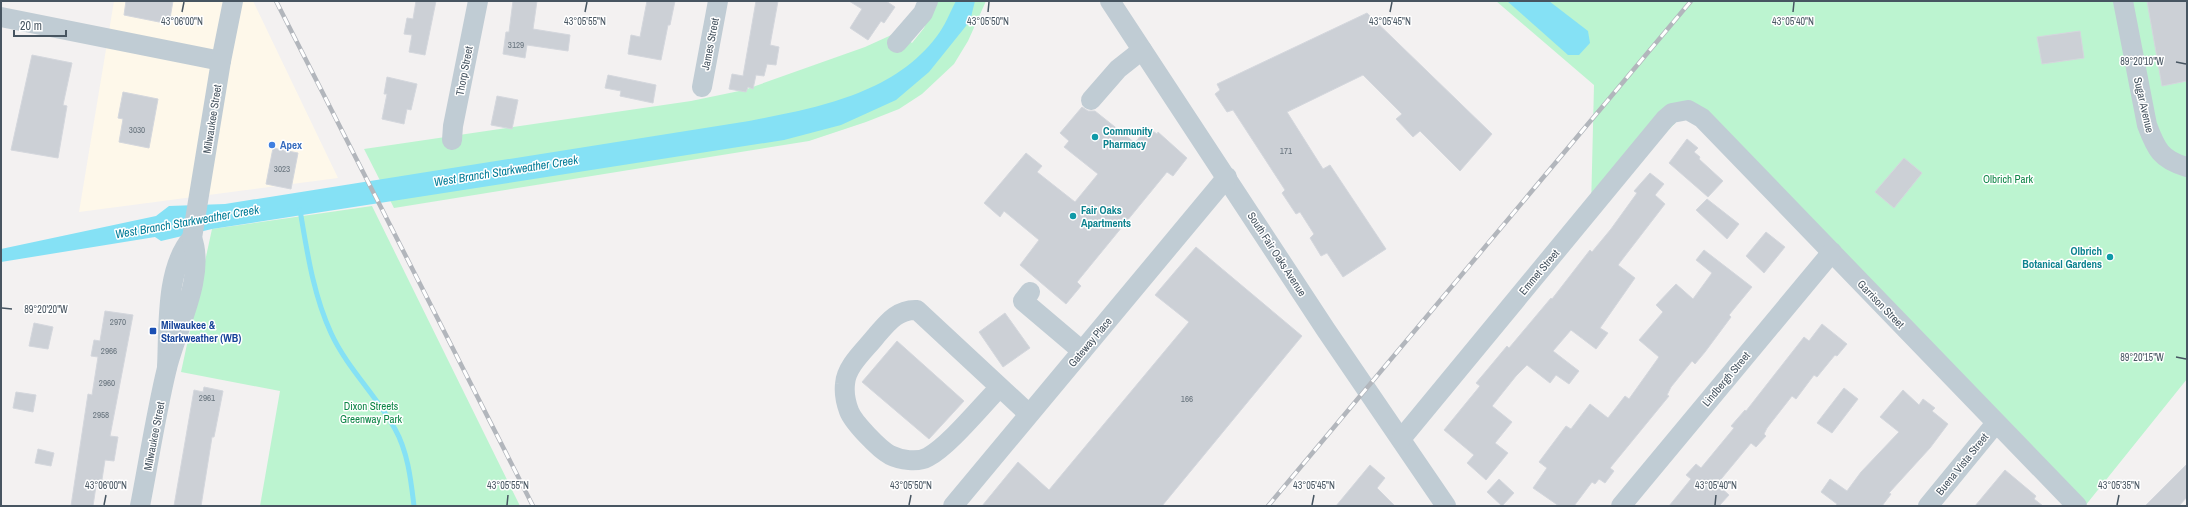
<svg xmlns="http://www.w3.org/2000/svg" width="2188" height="507" font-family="'Archivo Narrow',sans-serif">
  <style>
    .commercial { fill: #fef8ea }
    .green { fill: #bcf4d0 }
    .water { fill: #85e1f5 }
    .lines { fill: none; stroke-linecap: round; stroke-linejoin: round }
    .stream { stroke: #85e1f5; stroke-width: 5 }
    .building { fill: #ccd0d6; stroke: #d4d7dd }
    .minor { stroke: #c0ccd4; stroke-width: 20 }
    .rail-casing { stroke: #b2b6bc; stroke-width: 4.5 }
    .rail { stroke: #fff; stroke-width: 3; stroke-dasharray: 9; stroke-linecap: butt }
    .ticks { fill: none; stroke: #475561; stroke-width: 1.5 }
    .culture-dot { fill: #0f9aa8; stroke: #fff; stroke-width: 1.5 }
    .shop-dot { fill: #3f7fe0; stroke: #fff; stroke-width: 1.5 }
    .transit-dot { fill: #1a4fb4; stroke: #fff; stroke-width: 1.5 }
    .labels { text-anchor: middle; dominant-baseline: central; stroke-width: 3; stroke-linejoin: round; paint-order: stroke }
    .number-label { font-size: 9px; fill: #68747e }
    .street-label { font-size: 11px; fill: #475561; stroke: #fff }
    .culture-label { font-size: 11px; font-weight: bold; fill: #0d838f; stroke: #fff; text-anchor: start }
    .shop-label { font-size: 11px; font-weight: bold; fill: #366cbe; stroke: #fff; text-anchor: start }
    .park-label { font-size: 11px; fill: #0e8647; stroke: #fff }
    .transit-label { font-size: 11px; font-weight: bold; fill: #164399; stroke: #fff; text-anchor: start }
    .water-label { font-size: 12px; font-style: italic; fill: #037d98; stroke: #fff }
    .ticks-label { font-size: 10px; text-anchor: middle; fill: #475561; stroke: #fff; stroke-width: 3; stroke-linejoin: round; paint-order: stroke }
  </style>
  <rect width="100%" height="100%" fill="#f3f1f1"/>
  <polygon class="commercial" points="114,1 253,1 338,178 79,212"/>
  <g class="green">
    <polygon points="935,1 986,1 968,41 954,64 922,94 899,109 866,122 809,141 394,208 364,149 691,101 744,90 865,47 898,32 912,43 924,28"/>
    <polygon points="1496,1 2187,1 2187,379 2085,506 1688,110 1591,209 1594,85"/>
    <polygon points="372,206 520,506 260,506 280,391 181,372 212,229"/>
  </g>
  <g class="water">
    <path d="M 956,1 L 975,1 L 970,21 L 929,72 L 896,100 L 841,125 L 784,140 L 212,229 L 161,241 L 155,237 L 1,262 L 1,249 L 156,216 L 169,206 L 225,204 L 749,121 C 816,108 894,94 937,36 C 945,26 950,12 956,1 Z"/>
    <polygon points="1507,1 1549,1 1588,31 1590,43 1579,55 1568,55"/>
  </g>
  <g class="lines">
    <path class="stream" d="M 300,210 C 307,251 313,294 331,333 C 347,368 377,396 395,429 C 408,452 411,481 414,506"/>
  </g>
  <g class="building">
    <polygon points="126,1 173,1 169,24 124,15"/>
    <polygon points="416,1 436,1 425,55 409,52 412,35 404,34 407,18 413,19"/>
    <polygon points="513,1 537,1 533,29 570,35 568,51 527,45 525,58 503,54 506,32 509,32"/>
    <polygon points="647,1 675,1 670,25 668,25 661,60 628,54 631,35 640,37"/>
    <polygon points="756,1 778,1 770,45 779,47 776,65 767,64 764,76 756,75 753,89 748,87 746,92 729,89 732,74 743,76"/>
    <polygon points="849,1 886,1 895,7 884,23 881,21 868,40 850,28 862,9"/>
    <polygon points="2147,1 2187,1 2187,81 2162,86"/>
    <polygon points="1367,13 1492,134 1460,171 1420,131 1413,137 1396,119 1402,114 1363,75 1287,112 1323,169 1330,165 1386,249 1343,277 1327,253 1321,256 1310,238 1314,234 1300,212 1296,214 1282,193 1285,190 1233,110 1227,112 1215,94 1220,90 1217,84"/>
    <polygon points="2080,31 2084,58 2042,64 2037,37"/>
    <polygon points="32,55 72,63 63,105 67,106 58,158 11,150"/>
    <polygon points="608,75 656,85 653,103 620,96 621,91 605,88"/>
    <polygon points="387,77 417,84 411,110 407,109 404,124 382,119 387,94 384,94"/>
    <polygon points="123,92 158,99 149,148 119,142 123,119 118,118"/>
    <polygon points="497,96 518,100 512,129 491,125"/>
    <polygon points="1082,107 1088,111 1095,111 1135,143 1147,127 1157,134 1158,132 1187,158 1173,176 1167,172 1077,282 1081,286 1066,304 1020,265 1039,240 1004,211 1000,217 984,203 1026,153 1042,166 1037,172 1075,202 1098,174 1064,147 1069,141 1060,133"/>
    <polygon points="1687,139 1698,148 1694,152 1700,157 1699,159 1723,181 1708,197 1669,163"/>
    <polygon points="273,148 298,153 291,189 266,184"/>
    <polygon points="1904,158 1922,173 1894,208 1875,192"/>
    <polygon points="1650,173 1664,184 1655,195 1665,204 1618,265 1635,278 1600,328 1608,333 1596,349 1571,330 1553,351 1579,371 1569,384 1556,375 1550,383 1527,365 1516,376 1492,406 1512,422 1495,443 1508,453 1486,480 1467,463 1474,455 1444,430 1480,386 1476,383 1487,370 1507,346 1509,348 1551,298 1552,299 1590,250 1592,252 1611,229 1637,193 1634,191"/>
    <polygon points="1707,199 1739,224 1727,239 1696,210"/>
    <polygon points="1766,232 1785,247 1764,273 1746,256"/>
    <polygon points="1196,247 1302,336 1162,506 982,506 1018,462 1049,490 1189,322 1155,295"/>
    <polygon points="1704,250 1752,287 1729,315 1731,317 1705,352 1695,364 1692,361 1671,387 1667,395 1669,396 1610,468 1614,471 1605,483 1599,479 1595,484 1592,482 1574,506 1559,506 1533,488 1547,468 1539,462 1566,426 1571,429 1590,404 1608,418 1625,396 1629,399 1659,357 1639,340 1663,312 1656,305 1676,284 1693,299 1712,273 1696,260"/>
    <polygon points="105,311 133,315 110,436 118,437 114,461 105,460 101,486 96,486 93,506 71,506 88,394 92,395 98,357 91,356 94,340 100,341"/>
    <polygon points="1005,313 1030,348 1003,367 979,332"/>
    <polygon points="34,323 53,327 48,349 29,346"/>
    <polygon points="1822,324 1847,344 1837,356 1835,355 1817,377 1814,375 1796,399 1792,396 1767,428 1764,434 1766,436 1756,447 1751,443 1717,484 1729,495 1719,506 1669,506 1691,479 1686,475 1696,464 1701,468 1734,428 1731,426 1745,410 1746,411 1804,337 1809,341"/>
    <polygon points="897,341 964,401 929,439 862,382"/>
    <polygon points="204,387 223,391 214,437 212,437 201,506 174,506 194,390 203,392"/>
    <polygon points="1844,388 1858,399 1832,433 1817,423"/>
    <polygon points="1903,390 1919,405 1923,399 1935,408 1932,411 1948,424 1930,448 1889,493 1891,494 1882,506 1836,506 1837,504 1821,492 1830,479 1847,491 1861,472 1899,432 1880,417"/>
    <polygon points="16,392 36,395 33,412 13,408"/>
    <polygon points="38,449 54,453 51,466 35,463"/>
    <polygon points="2187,464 2187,497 2179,506 2145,506"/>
    <polygon points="1370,465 1385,478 1377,488 1395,506 1336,506"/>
    <polygon points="2005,470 2036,496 2034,499 2043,506 1975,506"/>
    <polygon points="1499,479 1514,493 1502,506 1487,492"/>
  </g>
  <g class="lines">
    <g class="minor">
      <polyline points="1110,1 1326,330 1446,506"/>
      <path d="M 2123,1 L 2147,125 C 2156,149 2161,160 2187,167"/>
      <polyline points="1,17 221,61"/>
      <polyline points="897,43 923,13 928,1"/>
      <polyline points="702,87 718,1"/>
      <polyline points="1091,100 1118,69 1142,50"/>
      <polyline points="452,140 453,126 478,1"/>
      <polyline points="1030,292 1023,301 1082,351"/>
      <path d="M 167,367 C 169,329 165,268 192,238 L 221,61 L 233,1"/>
      <path d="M 1000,387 C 982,405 949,446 928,457 C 918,463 900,460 890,455 C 879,449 853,422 849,411 C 846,403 844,393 845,384 C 846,366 865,350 876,336 C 888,322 898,309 917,310 L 1029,414"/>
      <polyline points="1401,439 1665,119 1672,113 1688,110 1702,118 2077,506"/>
      <path d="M 140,506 C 149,460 156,413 167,368 C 176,330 206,276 192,238"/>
      <polyline points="953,506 1227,177"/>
      <polyline points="1621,506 1832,252"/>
      <polyline points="1928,506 1996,423"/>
    </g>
    <defs>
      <g id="rail">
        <polyline points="276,1 533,506"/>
        <polyline points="1268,506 1691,1"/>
      </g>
    </defs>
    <use href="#rail" class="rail-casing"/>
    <use href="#rail" class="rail"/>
  </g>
  <path class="ticks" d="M 182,12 L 184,2M 585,12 L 587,2M 988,12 L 989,2M 1390,12 L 1392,2M 1793,12 L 1794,2M 2176,62 L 2186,64M 2,308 L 12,309M 2176,357 L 2186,359M 104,505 L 106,495M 507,505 L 508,495M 909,505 L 911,495M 1312,505 L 1314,495M 1715,505 L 1716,495M 2117,505 L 2119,495"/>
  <g class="culture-dot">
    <circle cx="1095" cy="137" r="4"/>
    <circle cx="1073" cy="216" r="4"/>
    <circle cx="2110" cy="257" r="4"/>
  </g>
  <circle class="shop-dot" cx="272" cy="145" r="4"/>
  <rect class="transit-dot" x="149" y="327" width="8" height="8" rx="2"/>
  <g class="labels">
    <g class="number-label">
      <text x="516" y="45">3129</text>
      <text x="137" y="130">3030</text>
      <text x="1286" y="151">171</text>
      <text x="282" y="169">3023</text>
      <text x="118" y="322">2970</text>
      <text x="109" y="351">2966</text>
      <text x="107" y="383">2960</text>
      <text x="207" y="398">2961</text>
      <text x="1187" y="399">166</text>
      <text x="101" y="415">2958</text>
    </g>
    <g class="street-label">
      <text transform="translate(710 44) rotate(-79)">James Street</text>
      <text transform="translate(464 71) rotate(-79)">Thorp Street</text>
      <text transform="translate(2144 105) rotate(77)">Sugar Avenue</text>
      <text transform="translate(212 119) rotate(-81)">Milwaukee Street</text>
      <text transform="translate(1277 254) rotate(57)">South Fair Oaks Avenue</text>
      <text transform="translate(1539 272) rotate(-50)">Emmet Street</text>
      <text transform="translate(1881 304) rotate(46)">Garrison Street</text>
      <text transform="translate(1090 342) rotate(-50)">Gateway Place</text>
      <text transform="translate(1726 379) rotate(-50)">Lindbergh Street</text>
      <text transform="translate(154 436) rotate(-79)">Milwaukee Street</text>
      <text transform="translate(1962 464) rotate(-51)">Buena Vista Street</text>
    </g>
    <g class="culture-label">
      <text x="1103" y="131">Community<tspan x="1103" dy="13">Pharmacy</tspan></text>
      <text x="1081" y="210">Fair Oaks<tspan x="1081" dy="13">Apartments</tspan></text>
      <text x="2102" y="251" text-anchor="end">Olbrich<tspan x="2102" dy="13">Botanical Gardens</tspan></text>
    </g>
    <g class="shop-label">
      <text x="280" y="145">Apex</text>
    </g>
    <g class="park-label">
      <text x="2008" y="179">Olbrich Park</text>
      <text x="371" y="406">Dixon Streets<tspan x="371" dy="13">Greenway Park</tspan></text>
    </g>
    <g class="transit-label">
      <text x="161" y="325">Milwaukee &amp;<tspan x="161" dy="13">Starkweather (WB)</tspan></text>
    </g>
    <g class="water-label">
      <text transform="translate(506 171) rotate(-9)">West Branch Starkweather Creek</text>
      <text transform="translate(187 222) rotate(-10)">West Branch Starkweather Creek</text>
    </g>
  </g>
  <g class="ticks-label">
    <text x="182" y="25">43°06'00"N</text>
    <text x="585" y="25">43°05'55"N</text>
    <text x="988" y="25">43°05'50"N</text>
    <text x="1390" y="25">43°05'45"N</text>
    <text x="1793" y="25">43°05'40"N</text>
    <text x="2142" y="65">89°20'10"W</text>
    <text x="46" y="313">89°20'20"W</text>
    <text x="2142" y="361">89°20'15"W</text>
    <text x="106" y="489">43°06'00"N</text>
    <text x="508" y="489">43°05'55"N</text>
    <text x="911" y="489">43°05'50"N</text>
    <text x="1314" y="489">43°05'45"N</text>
    <text x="1716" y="489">43°05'40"N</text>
    <text x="2119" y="489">43°05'35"N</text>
  </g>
  <rect width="2188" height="507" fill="none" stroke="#475561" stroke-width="4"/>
  <path d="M14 30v6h52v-6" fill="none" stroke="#475561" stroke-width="2"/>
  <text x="20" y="30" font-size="12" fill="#475561" stroke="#ffffff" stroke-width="3" paint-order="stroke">20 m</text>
</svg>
